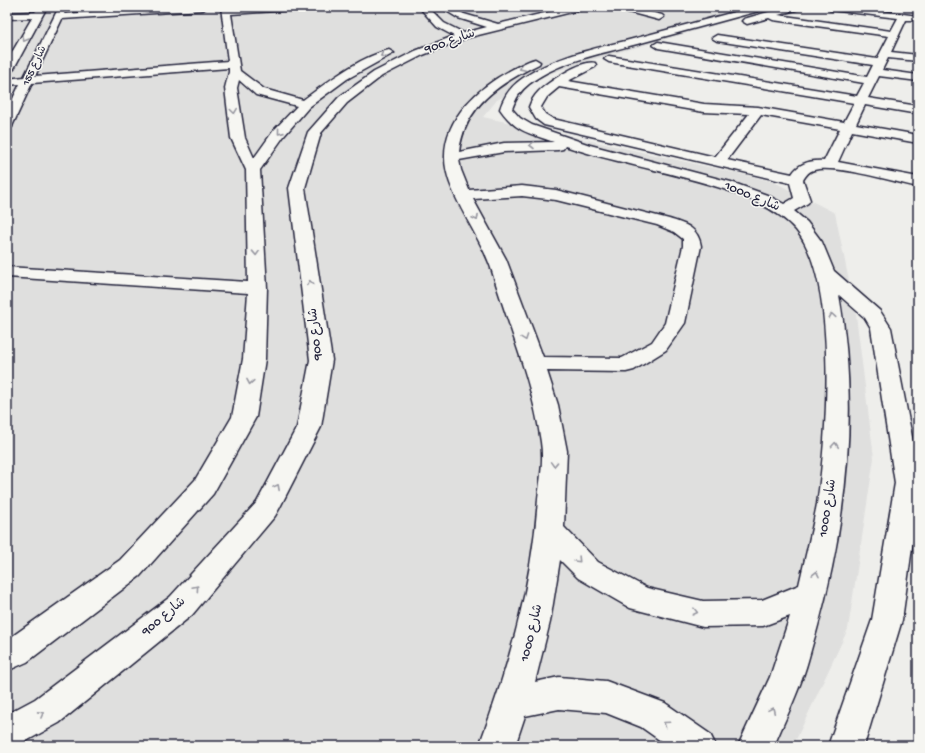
<svg xmlns="http://www.w3.org/2000/svg" width="925" height="753" font-family="'Gochi Hand','Playpen Sans Arabic',sans-serif">
  <style>
    .built { fill: #dfdfde }
    .lines { fill: none; stroke-linecap: round; stroke-linejoin: round }
    .minor-casing { stroke: #22223b; stroke-width: 3 }
    .minor { fill: #f6f6f2; fill-rule: evenodd }
    .oneway { stroke: #9797a0 }
    .labels { text-anchor: middle; dominant-baseline: central; stroke-width: 3; stroke-linejoin: round; paint-order: stroke }
    .far-street-label { font-size: 11px; fill: #22223b; stroke: #f6f6f2 }
    .street-label { font-size: 13px; fill: #22223b; stroke: #f6f6f2 }
  </style>
  <rect width="100%" height="100%" fill="#eeeeeb"/>
  <filter id="ink" filterUnits="userSpaceOnUse"><feTurbulence type="fractalNoise" baseFrequency=".025" numOctaves="2"/><feDisplacementMap in="SourceGraphic" scale="8" xChannelSelector="R" yChannelSelector="G"/><feConvolveMatrix kernelMatrix="1 2 1 2 8 2 1 2 1" color-interpolation-filters="sRGB"/></filter>
  <g filter="url(#ink)">
    <polygon class="built" points="7,7 780,7 595,59 539,77 497,100 483,117 772,181 835,213 856,315 874,458 848,629 793,746 7,746"/>
    <g class="lines">
      <defs>
        <g id="minor">
          <polygon points="39,7 47,7 13,70 7,73 7,61 32,18 7,19 7,13 35,12"/>
          <path d="M 59,7 L 67,7 L 64,14 L 164,7 L 207,7 L 203,10 L 62,19 L 35,76 L 228,61 L 221,7 L 229,7 L 230,9 L 297,7 L 293,10 L 231,14 L 240,71 L 264,89 L 303,100 C 328,82 359,57 389,50 L 394,53 L 347,79 L 309,107 L 284,136 L 260,170 L 267,288 L 265,359 L 256,417 L 213,494 L 140,576 L 27,662 L 7,671 L 7,640 L 120,560 L 195,480 L 232,417 L 243,359 L 248,293 L 7,277 L 7,267 L 248,282 L 246,170 L 231,138 L 225,88 L 229,72 L 229,68 L 32,83 L 13,124 L 12,127 L 7,128 L 7,111 L 20,84 L 7,85 L 7,79 L 24,77 ZM 239,80 L 256,95 L 297,106 L 274,130 L 254,158 L 245,138 L 237,88 Z"/>
          <polygon points="419,7 428,7 444,23 464,33 487,27 458,18 440,7 451,7 464,14 498,24 570,7 585,7 584,9 466,38 423,55 382,76 347,103 321,133 305,188 332,360 321,427 279,509 275,516 192,615 59,723 19,745 7,746 7,714 35,699 170,597 257,502 297,427 310,360 289,188 308,132 339,97 374,72 415,51 454,36 437,27"/>
          <polygon points="616,7 630,7 662,15 664,17 659,20 617,9"/>
          <path d="M 753,7 L 767,7 L 766,9 C 723,21 680,32 637,44 C 601,54 559,61 529,84 C 520,91 516,98 512,109 L 520,118 L 532,125 L 590,145 L 731,182 L 767,195 L 784,204 L 794,198 L 790,183 L 544,125 L 536,119 L 529,107 C 531,101 534,96 539,91 C 549,82 582,59 595,63 L 596,65 L 595,67 L 568,81 L 704,104 L 758,107 L 844,122 L 854,103 L 609,62 L 604,59 L 609,56 L 857,96 L 864,83 L 658,48 L 653,45 L 658,42 L 867,77 L 873,65 L 717,41 L 712,38 L 717,35 L 877,59 L 889,36 L 773,20 L 769,18 L 747,24 L 742,21 L 744,19 L 786,7 L 800,7 L 799,9 L 778,15 L 891,31 L 898,18 L 830,10 L 826,7 L 851,7 L 918,16 L 918,20 L 906,20 L 891,52 L 918,55 L 918,61 L 888,58 L 882,70 L 918,75 L 918,81 L 879,76 L 868,98 L 918,106 L 918,114 L 865,105 L 856,124 L 918,135 L 918,143 L 852,131 L 838,162 L 918,177 L 918,187 C 895,182 835,164 814,170 C 809,171 806,175 803,180 L 810,200 L 808,203 L 794,211 L 807,222 L 822,242 L 834,271 L 880,311 L 891,328 L 918,468 L 918,504 L 902,620 L 864,746 L 828,746 L 872,620 L 895,483 L 871,328 L 865,318 L 839,295 C 859,407 847,523 816,633 C 811,648 808,664 802,679 C 794,702 783,724 774,746 L 738,746 L 770,677 L 790,616 L 763,626 L 703,627 L 630,608 L 578,578 L 560,560 L 550,622 L 535,682 L 559,677 L 606,681 L 665,703 L 710,734 L 716,746 L 668,746 L 641,727 L 606,713 L 559,709 L 525,716 L 515,746 L 479,746 C 509,666 532,585 538,499 C 540,480 544,461 541,442 C 533,383 509,328 492,271 C 481,235 444,192 445,156 C 445,117 479,87 511,70 C 519,66 527,61 535,59 L 540,62 L 539,64 C 499,84 465,105 459,152 L 504,143 L 554,142 C 528,133 516,132 500,109 C 504,96 511,86 523,78 C 554,57 593,49 629,40 C 670,29 712,18 753,7 ZM 559,87 L 704,112 L 749,114 L 715,157 L 553,119 L 545,114 L 541,107 L 547,97 ZM 761,115 L 840,129 L 824,161 C 811,160 799,163 792,174 L 727,160 ZM 565,146 C 569,147 576,150 581,151 C 596,156 611,159 626,163 C 675,176 763,191 796,230 C 839,282 827,439 817,504 C 812,531 805,558 799,585 L 762,600 L 703,601 L 647,588 L 598,562 L 564,527 L 567,451 L 558,405 L 547,371 L 626,372 L 634,370 L 666,350 L 685,323 L 701,246 C 698,227 685,224 669,219 L 556,190 L 522,186 L 469,190 L 461,170 L 459,160 L 504,152 L 558,150 L 563,149 ZM 522,196 L 556,200 L 657,225 L 674,232 L 683,239 L 683,246 L 665,323 L 652,342 L 622,358 L 543,357 L 506,259 L 473,199 Z"/>
        </g>
      </defs>
      <use href="#minor" class="minor-casing"/>
      <use href="#minor" class="minor"/>
    </g>
    <defs><path id="oneway-chevron" d="M-2-3.5L2.5 0L-2 3.5" fill="none" stroke-width="1.6" stroke-linecap="round" stroke-linejoin="round"/></defs>
    <g class="oneway">
      <use href="#oneway-chevron" transform="translate(25 39) rotate(120)"/>
      <use href="#oneway-chevron" transform="translate(383 55) rotate(156)"/>
      <use href="#oneway-chevron" transform="translate(522 68) rotate(153)"/>
      <use href="#oneway-chevron" transform="translate(234 111) rotate(82)"/>
      <use href="#oneway-chevron" transform="translate(280 132) rotate(129)"/>
      <use href="#oneway-chevron" transform="translate(532 145) rotate(180)"/>
      <use href="#oneway-chevron" transform="translate(476 218) rotate(63)"/>
      <use href="#oneway-chevron" transform="translate(256 253) rotate(88)"/>
      <use href="#oneway-chevron" transform="translate(310 283) rotate(-98)"/>
      <use href="#oneway-chevron" transform="translate(832 316) rotate(-99)"/>
      <use href="#oneway-chevron" transform="translate(525 338) rotate(70)"/>
      <use href="#oneway-chevron" transform="translate(250 382) rotate(100)"/>
      <use href="#oneway-chevron" transform="translate(835 445) rotate(-85)"/>
      <use href="#oneway-chevron" transform="translate(554 464) rotate(92)"/>
      <use href="#oneway-chevron" transform="translate(277 487) rotate(-62)"/>
      <use href="#oneway-chevron" transform="translate(578 560) rotate(46)"/>
      <use href="#oneway-chevron" transform="translate(816 574) rotate(-78)"/>
      <use href="#oneway-chevron" transform="translate(196 588) rotate(-49)"/>
      <use href="#oneway-chevron" transform="translate(695 612) rotate(14)"/>
      <use href="#oneway-chevron" transform="translate(772 710) rotate(-66)"/>
      <use href="#oneway-chevron" transform="translate(41 714) rotate(-29)"/>
      <use href="#oneway-chevron" transform="translate(666 724) rotate(-145)"/>
    </g>
  </g>
  <g class="labels">
    <g class="far-street-label">
      <text transform="translate(35 66) rotate(-65)">شارع 155</text>
    </g>
    <g class="street-label">
      <text transform="translate(450 42) rotate(-19)">شارع 900</text>
      <text transform="translate(752 197) rotate(23)">شارع 1000</text>
      <text transform="translate(316 334) rotate(-96)">شارع 900</text>
      <text transform="translate(828 508) rotate(-81)">شارع 1000</text>
      <text transform="translate(164 617) rotate(-40)">شارع 900</text>
      <text transform="translate(532 633) rotate(-76)">شارع 1000</text>
    </g>
  </g>
  <rect width="925" height="753" fill="none" stroke="#f6f6f2" stroke-width="24"/>
  <rect x="12" y="12" width="901" height="729" fill="none" stroke="#22223b" stroke-width="1.5" filter="url(#ink)"/>
</svg>
